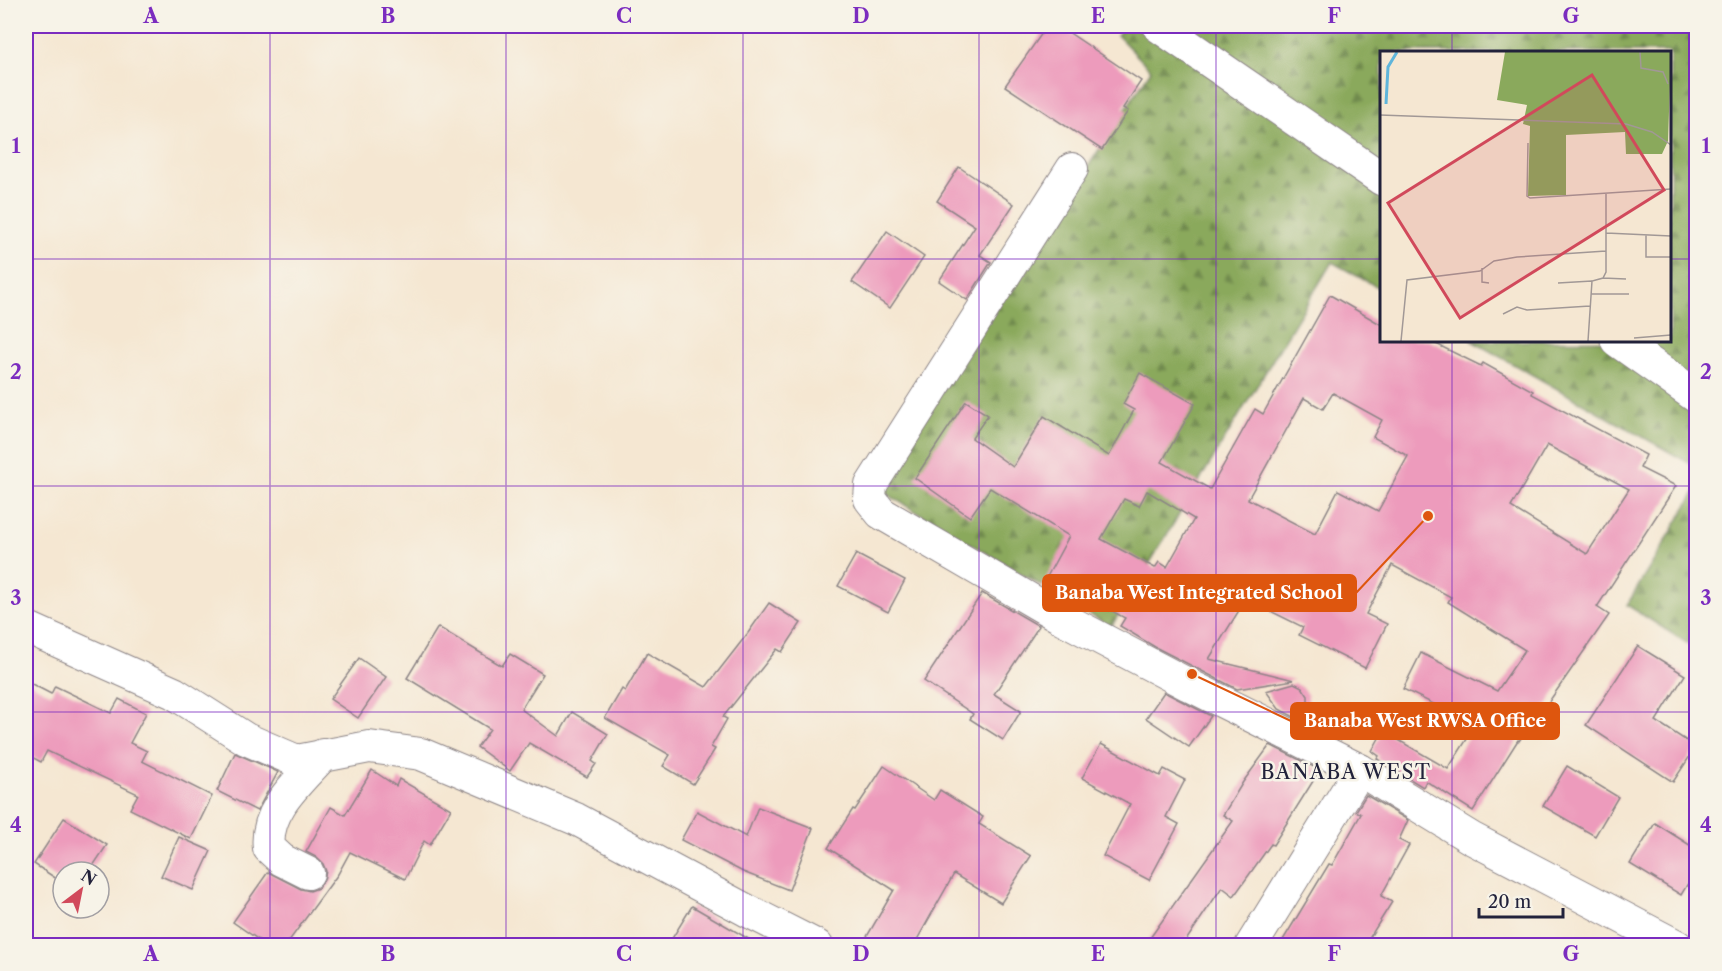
<svg xmlns="http://www.w3.org/2000/svg" width="1722" height="971" font-family="'Libre Caslon Text',serif">
  <style>
    .forest { fill: url(#forest-firs); stroke: #56664c; stroke-width: 1.5 }
    .building { fill: #ed9bbc; fill-rule: evenodd }
    .lines { fill: none; stroke-linecap: round; stroke-linejoin: round }
    .street-casing { stroke: #8c8486; stroke-width: 34 }
    .primary-casing { stroke: #8c8486; stroke-width: 35 }
    .street { stroke: #fff; stroke-width: 32 }
    .primary { stroke: #fff; stroke-width: 33 }
    .grid { fill: none; stroke: #7b2cbf; stroke-width: 1.5; stroke-opacity: 0.55 }
    .labels { text-anchor: middle; dominant-baseline: central; stroke-width: 5; stroke-linejoin: round; paint-order: stroke }
    .quarter-label { font-size: 20px; letter-spacing: 1.5px; fill: #22223b; stroke: #f7f3e8 }
    .inset-river { fill: none; stroke: #5fb5db; stroke-width: 3 }
    .inset-road { fill: none; stroke: #a19896; stroke-width: 1.5 }
    .view { fill: #d1495b; fill-opacity: 0.15; stroke: #d1495b; stroke-width: 3 }
    .inset-edge { fill: none; stroke: #22223b; stroke-width: 3 }
    .leader { fill: none; stroke: #de560e; stroke-width: 2 }
    .callout-dot { fill: #de560e; stroke: #f7f3e8; stroke-width: 2 }
    .callout { fill: #de560e; stroke: #de560e; stroke-width: 2 }
    .callout-label { font-size: 18px; text-anchor: middle; font-weight: bold; fill: #fff }
    .neatline { fill: none; stroke: #7b2cbf; stroke-width: 2 }
    .grid-label { font-size: 20px; text-anchor: middle; font-weight: bold; fill: #7b2cbf }
  </style>
  <defs>
    <pattern id="forest-firs" width="22" height="20" patternUnits="userSpaceOnUse" patternTransform="scale(1.5)"><rect width="22" height="20" fill="#8aa95c"/><path d="M5 1l3.5 6h-7zM16 11l3.5 6h-7z" fill="#70894d"/></pattern>
  </defs>
  <rect width="100%" height="100%" fill="#f7f3e8"/>
  <filter id="ink" filterUnits="userSpaceOnUse"><feTurbulence type="fractalNoise" baseFrequency=".0167" numOctaves="2"/><feDisplacementMap in="SourceGraphic" scale="12" xChannelSelector="R" yChannelSelector="G"/><feConvolveMatrix kernelMatrix="1 2 1 2 8 2 1 2 1" color-interpolation-filters="sRGB"/></filter>
  <filter id="wash" filterUnits="userSpaceOnUse"><feTurbulence type="fractalNoise" baseFrequency=".008" numOctaves="4" result="noise"/><feDisplacementMap in="SourceGraphic" scale="24" xChannelSelector="R" yChannelSelector="G"/><feGaussianBlur stdDeviation="1.35" result="paint"/><feColorMatrix in="noise" values="0 0 0 0 0 0 0 0 0 0 0 0 0 0 0 0 0 1.4 0 .05"/><feComposite in="paint" operator="in"/></filter>
  <g filter="url(#wash)">
    <rect width="100%" height="100%" fill="#f5e7d2"/>
    <g class="forest">
      <polygon points="1126,26 1696,26 1696,467 1472,341 1670,340 1670,52 1382,52 1381,289 1332,262 1111,627 878,489 1151,70 1117,35"/>
      <polygon points="1696,491 1696,649 1627,605"/>
    </g>
    <g id="blocks">
      <g class="building">
        <polygon points="1047,26 1059,26 1141,81 1123,108 1128,111 1102,150 1005,86"/>
        <polygon points="959,167 1014,204 980,255 991,262 967,300 939,281 975,226 937,201"/>
        <polygon points="887,231 924,257 890,308 852,282"/>
        <path d="M 1330,295 L 1382,325 L 1382,340 L 1428,340 L 1481,366 L 1483,363 L 1533,391 L 1532,394 L 1646,455 L 1640,468 L 1676,486 L 1597,607 L 1609,615 L 1546,706 L 1544,705 L 1519,741 L 1518,740 L 1473,811 L 1426,781 L 1423,787 L 1377,759 L 1379,756 L 1372,751 L 1383,731 L 1448,769 L 1476,725 L 1403,689 L 1421,653 L 1497,691 L 1525,650 L 1448,602 L 1451,597 L 1392,565 L 1366,614 L 1387,624 L 1365,668 L 1299,635 L 1303,627 L 1246,599 L 1209,659 L 1294,680 L 1237,689 L 1155,647 L 1120,626 L 1125,618 L 1065,586 L 1059,596 L 1042,586 L 1069,536 L 990,488 L 970,517 L 915,478 L 966,401 L 988,415 L 972,438 L 1013,467 L 1044,416 L 1109,456 L 1134,410 L 1123,404 L 1140,373 L 1195,404 L 1162,462 L 1210,489 L 1255,409 L 1263,414 ZM 1333,393 L 1382,420 L 1373,437 L 1408,456 L 1378,511 L 1338,490 L 1315,534 L 1248,499 L 1304,398 L 1323,409 ZM 1547,445 L 1629,489 L 1587,554 L 1511,507 ZM 1147,491 L 1194,519 L 1167,567 L 1159,562 L 1155,568 L 1101,539 L 1124,499 L 1139,506 Z"/>
        <polygon points="856,554 905,580 888,612 838,586"/>
        <polygon points="982,593 1039,626 994,694 1021,711 1003,740 970,719 973,714 924,681"/>
        <polygon points="769,603 801,623 782,652 777,649 723,717 727,719 711,747 715,749 693,784 663,766 670,755 605,718 622,689 625,691 647,653 706,687 748,633"/>
        <polygon points="438,627 502,666 510,654 543,674 521,709 558,736 572,712 608,734 592,761 596,764 587,777 529,743 510,771 477,747 490,729 407,678"/>
        <polygon points="1638,646 1685,675 1656,721 1696,747 1673,782 1586,725"/>
        <polygon points="359,658 386,677 358,718 330,699"/>
        <polygon points="26,681 51,694 55,686 111,713 119,699 146,713 130,743 147,751 142,761 212,796 191,839 130,809 138,794 47,751 41,762 26,754"/>
        <polygon points="1294,683 1302,687 1308,696 1308,706 1298,719 1279,709 1266,691"/>
        <polygon points="1164,692 1211,716 1189,747 1146,718"/>
        <polygon points="1101,744 1160,776 1164,769 1185,780 1166,817 1179,824 1149,880 1103,856 1130,804 1082,778"/>
        <polygon points="1270,745 1320,770 1273,845 1271,844 1234,896 1222,887 1183,945 1145,945 1233,821 1223,815 1243,782"/>
        <polygon points="235,753 278,772 257,811 217,791"/>
        <polygon points="884,766 934,800 940,790 983,817 979,824 1031,856 1001,903 954,874 914,945 862,945 894,890 828,848 853,809 855,810"/>
        <polygon points="1567,766 1618,797 1595,836 1543,806"/>
        <polygon points="372,770 396,786 399,779 451,809 430,845 424,841 405,879 350,852 338,874 286,945 266,945 233,922 268,872 301,889 310,891 318,888 324,880 326,871 323,864 316,857 306,852 331,807 345,815"/>
        <polygon points="1366,795 1408,820 1399,840 1409,845 1381,896 1392,902 1365,945 1280,945 1329,864 1332,865 1361,814 1356,811"/>
        <polygon points="758,807 813,828 789,890 743,872 681,840 697,811 746,837"/>
        <polygon points="64,818 107,845 89,872 63,872 63,883 34,864"/>
        <polygon points="1655,823 1696,849 1696,870 1681,895 1630,864"/>
        <polygon points="179,837 211,851 193,890 161,876"/>
        <polygon points="692,906 759,945 668,945"/>
      </g>
    </g>
  </g>
  <g filter="url(#ink)">
    <use href="#blocks" fill-opacity="0" stroke="#8c8486" stroke-width="1.5"/>
    <g class="lines">
      <defs>
        <g id="street">
          <polyline points="1072,169 871,485 870,499 881,513 1060,617 1189,685 1360,770 1471,838 1677,946"/>
          <polyline points="26,627 174,693 246,739 297,761 369,747 421,754 576,819 746,910 817,946"/>
          <path d="M 308,873 L 282,860 L 269,848 C 264,810 300,781 323,755"/>
          <polyline points="1251,946 1360,770"/>
        </g>
        <g id="primary">
          <polyline points="1159,26 1382,179"/>
          <polyline points="1617,340 1696,396"/>
        </g>
      </defs>
      <use href="#street" class="street-casing"/>
      <use href="#primary" class="primary-casing"/>
      <use href="#street" class="street"/>
      <use href="#primary" class="primary"/>
    </g>
  </g>
  <path class="grid" d="M 270,26 L 270,946M 506,26 L 506,946M 743,26 L 743,946M 979,26 L 979,946M 1216,26 L 1216,946M 1452,26 L 1452,52M 26,259 L 1382,259M 1670,259 L 1696,259M 1452,340 L 1452,946M 26,486 L 1696,486M 26,712 L 1696,712"/>
  <g class="labels">
    <g class="quarter-label">
      <text x="1346" y="772">BANABA WEST</text>
    </g>
  </g>
  <g transform="translate(1380 51)">
    <rect width="291" height="291" fill="#f5e7d2"/>
    <path d="M 125,1 L 291,1 L 288,90 L 282,103 L 246,103 L 245,81 L 186,84 L 186,144 L 148,145 L 150,75 L 143,73 L 147,54 L 117,49 Z" fill="#8aa95c"/>
    <path class="inset-river" d="M 6,53 L 8,16 L 17,1"/>
    <path class="inset-road" d="M 260,1 L 261,17 L 283,21 L 288,33M 0,64 L 246,73 L 272,81 L 291,94M 148,92 L 147,145 L 150,147 L 291,138M 226,182 L 291,185M 266,184 L 266,206 L 291,206M 102,217 L 102,231 L 109,232M 223,227 L 246,228M 178,232 L 212,230M 211,243 L 249,243M 123,263 L 137,256 L 147,259 L 210,255M 254,287 L 291,284M 21,290 L 27,229 L 100,220 L 114,210 L 137,206 L 226,200M 208,290 L 212,230 L 223,227 L 226,221 L 226,142"/>
    <path class="view" d="M 212,24 L 284,139 L 80,267 L 8,152 Z"/>
    <rect width="291" height="291" class="inset-edge"/>
  </g>
  <path class="leader" d="M1428 516L1356 593M1192 674L1291 721"/>
  <g class="callout-dot">
    <circle cx="1428" cy="516" r="6"/>
    <circle cx="1192" cy="674" r="6"/>
  </g>
  <g class="callout">
    <rect x="1043" y="575" width="313" height="36" rx="6"/>
    <rect x="1291" y="703" width="268" height="36" rx="6"/>
  </g>
  <g class="callout-label">
    <text x="1199" y="599">Banaba West Integrated School</text>
    <text x="1425" y="727">Banaba West RWSA Office</text>
  </g>
  <rect width="1722" height="971" fill="none" stroke="#f7f3e8" stroke-width="66"/>
  <g transform="translate(81 890) rotate(32)"><circle r="28" fill="#f7f3e8" stroke="#a29fa3" stroke-width="1.5"/>
  <path d="M0-4.5L10 22L0 15L-10 22Z" fill="#d1495b"/>
  <text y="-9" font-size="16" font-weight="bold" text-anchor="middle" fill="#22223b">N</text>
  </g>
  <path d="M1479 908v9h84v-9" fill="none" stroke="#22223b" stroke-width="3"/>
  <text x="1488" y="908" font-size="18" fill="#22223b" stroke="#f7f3e8" stroke-width="4.5" paint-order="stroke">20 m</text>
  <rect x="33" y="33" width="1656" height="905" class="neatline"/>
  <g class="grid-label">
    <text x="151" y="23">A</text>
    <text x="388" y="23">B</text>
    <text x="624" y="23">C</text>
    <text x="861" y="23">D</text>
    <text x="1098" y="23">E</text>
    <text x="1334" y="23">F</text>
    <text x="1571" y="23">G</text>
    <text x="16" y="153">1</text>
    <text x="1706" y="153">1</text>
    <text x="16" y="379">2</text>
    <text x="1706" y="379">2</text>
    <text x="16" y="605">3</text>
    <text x="1706" y="605">3</text>
    <text x="16" y="832">4</text>
    <text x="1706" y="832">4</text>
    <text x="151" y="961">A</text>
    <text x="388" y="961">B</text>
    <text x="624" y="961">C</text>
    <text x="861" y="961">D</text>
    <text x="1098" y="961">E</text>
    <text x="1334" y="961">F</text>
    <text x="1571" y="961">G</text>
  </g>
</svg>
